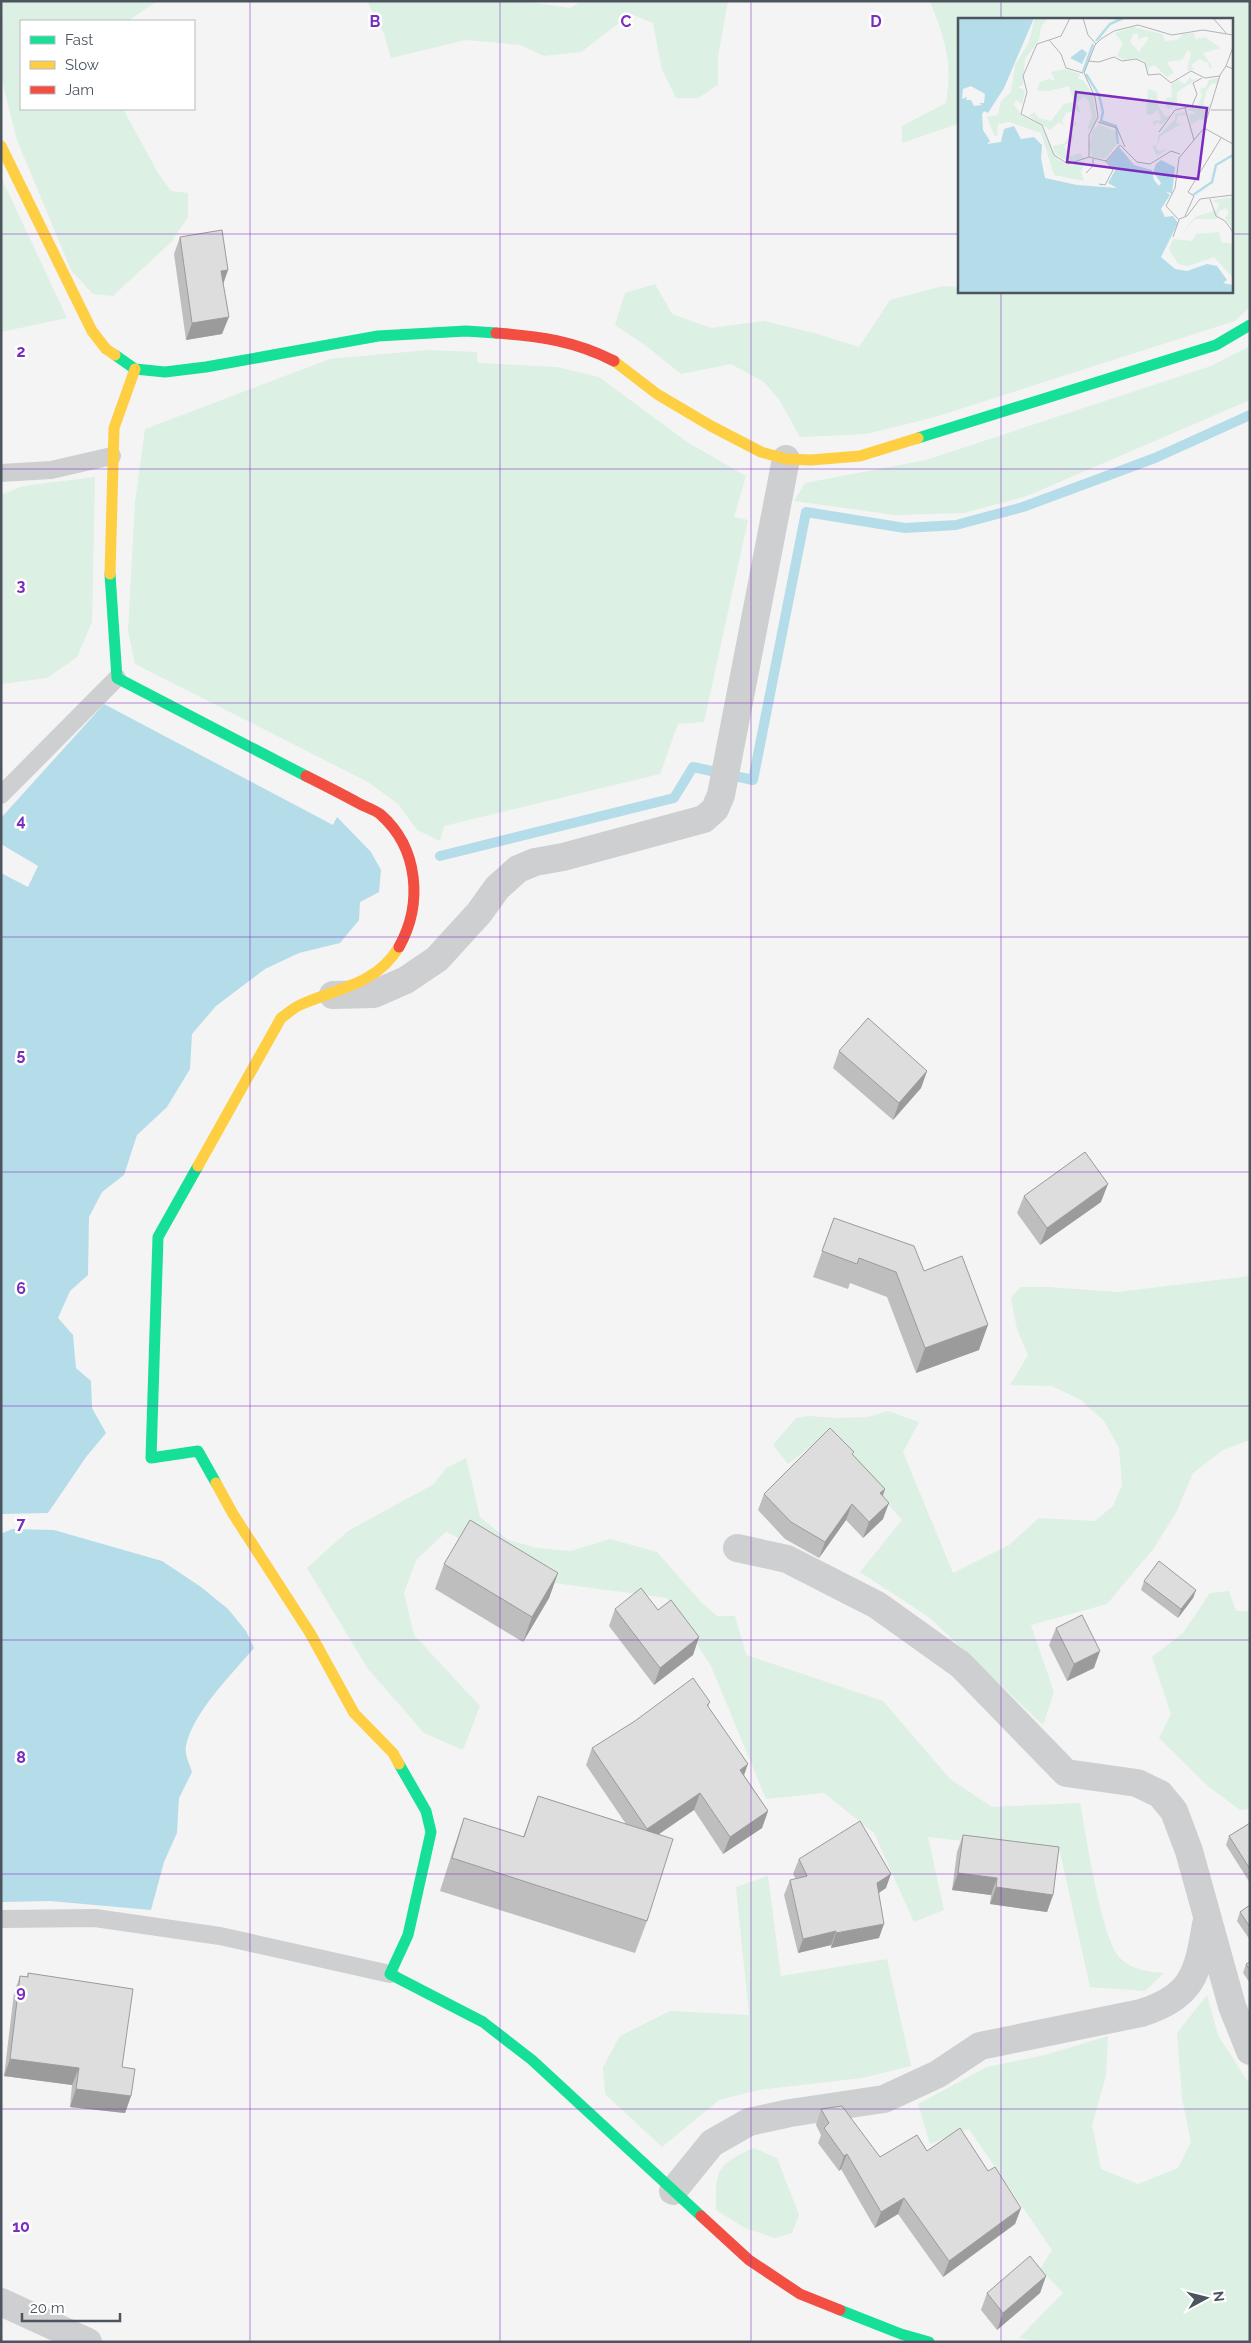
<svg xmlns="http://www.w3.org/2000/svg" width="1251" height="2343" font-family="Raleway,sans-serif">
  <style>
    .green { fill: #dcf0e4 }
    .water { fill: #b5dce9 }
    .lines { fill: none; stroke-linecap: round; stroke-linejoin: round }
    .stream { stroke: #b5dce9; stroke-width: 10 }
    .lane { stroke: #cecfd1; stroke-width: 18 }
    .street { stroke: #cecfd1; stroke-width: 28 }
    .fast { stroke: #16e098; stroke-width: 11 }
    .slow { stroke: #ffcf43; stroke-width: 11 }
    .jam { stroke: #f24e42; stroke-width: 11 }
    .wall { fill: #bebebf }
    .shaded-wall { fill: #9b9b9b }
    .building { fill: #ddddde; stroke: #9b9b9b }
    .grid { fill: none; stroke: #7b2cbf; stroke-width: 1; stroke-opacity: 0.55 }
    .inset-river { fill: none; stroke: #b5dce9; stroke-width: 2.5 }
    .inset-road { fill: none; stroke: #b1b4b8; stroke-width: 1 }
    .view { fill: #7b2cbf; fill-opacity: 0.15; stroke: #7b2cbf; stroke-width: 2.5 }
    .inset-edge { fill: none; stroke: #4c555e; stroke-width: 2.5 }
    .grid-label { font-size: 16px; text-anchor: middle; font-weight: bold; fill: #7b2cbf; stroke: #fff; stroke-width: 5; stroke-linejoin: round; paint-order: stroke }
  </style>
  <rect width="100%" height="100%" fill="#f4f4f4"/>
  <g class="green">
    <polygon points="3,1 157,1 132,18 130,21 21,21 21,109 123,109 158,173 171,191 188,193 188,217 171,242 113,296 93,294 71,270 17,140 1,77"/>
    <polygon points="367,1 534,1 536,3 570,8 581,1 728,1 718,56 718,85 698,98 676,98 662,70 653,23 631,14 581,52 544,56 520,45 466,40 391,58 384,34"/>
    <path d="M 930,1 L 1250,1 L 1250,307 L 1235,321 L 935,417 L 866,434 L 800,437 L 780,401 L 764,382 L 731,364 L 681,374 L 649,348 L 615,325 L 625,293 L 655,284 L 672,314 L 711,328 L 764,321 L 814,333 L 859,347 L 890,300 L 943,286 L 960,287 L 960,291 L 1232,291 L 1232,19 L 960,19 L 960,123 L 902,143 L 902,126 L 946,103 C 953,61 945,40 930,1 Z"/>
    <polygon points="1,177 67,318 1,332"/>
    <polygon points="1250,346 1250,400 1027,496 964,513 895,515 794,501 805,483 926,460 1211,366"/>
    <polygon points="428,350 477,352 478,363 557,367 599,377 687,442 746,476 734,517 748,520 704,722 678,724 660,774 444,826 440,841 417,830 398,804 368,782 135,664 128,631 135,502 145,429 330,359"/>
    <polygon points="95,477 92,622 77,657 47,678 1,684 1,495 23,486"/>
    <polygon points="1250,1276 1250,1440 1223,1450 1193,1473 1177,1511 1154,1548 1107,1604 1031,1625 1054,1692 1043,1725 930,1618 860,1572 902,1520 826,1435 788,1464 773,1445 796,1418 809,1416 837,1418 868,1417 888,1411 919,1422 903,1452 953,1573 1009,1545 1039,1518 1095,1521 1113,1506 1122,1485 1119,1448 1104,1421 1081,1400 1052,1386 1010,1385 1028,1355 1017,1329 1011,1298 1020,1287 1048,1287 1118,1292"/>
    <path d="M 466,1458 L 480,1517 L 508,1540 L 537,1548 L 571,1551 L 610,1539 L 657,1552 L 702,1603 L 717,1616 L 735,1616 L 746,1655 L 883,1701 L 950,1779 L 992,1807 L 1080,1803 C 1086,1834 1101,1940 1121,1959 C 1133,1970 1148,1972 1164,1973 L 1145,1991 L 1090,1987 L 1060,1852 L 928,1837 L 944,1910 L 914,1922 L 874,1833 L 824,1793 L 766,1799 L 711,1666 L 667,1598 L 547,1582 L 446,1532 L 416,1560 L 404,1593 L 414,1635 L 480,1706 L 463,1750 L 424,1733 L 368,1669 L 307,1568 L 348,1531 L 434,1484 L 446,1468 Z"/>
    <polygon points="1229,1591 1236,1611 1250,1611 1250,1809 1240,1810 1208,1786 1159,1738 1171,1714 1152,1657 1183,1633 1210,1593"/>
    <polygon points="768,1876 781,1976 887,1959 911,2066 862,2078 758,2090 719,2100 662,2147 605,2094 603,2067 620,2036 670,2011 749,2015 736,1887"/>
    <polygon points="1207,1995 1218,2035 1250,2085 1250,2342 1040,2342 1019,2338 1063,2293 1040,2269 1052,2250 969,2129 930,2144 918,2104 987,2067 1045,2055 1108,2036 1106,2076 1092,2125 1101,2169 1138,2184 1178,2168 1191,2142 1182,2098 1177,2033"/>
    <path d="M 754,2148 L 777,2158 L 799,2215 L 792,2233 L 775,2238 L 745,2228 L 716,2210 C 715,2170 717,2164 754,2148 Z"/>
  </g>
  <g class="water">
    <polygon points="104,704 333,825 337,817 371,852 381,870 379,892 360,902 359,920 340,943 299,953 265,969 216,1006 192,1034 190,1069 167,1107 137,1135 124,1175 102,1192 89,1217 88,1275 70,1291 58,1318 73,1335 76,1368 91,1381 92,1408 106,1433 86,1457 48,1513 1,1514 1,873 28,887 38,866 1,844 1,818"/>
    <path d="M 12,1529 L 54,1530 L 162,1561 L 201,1587 L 228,1609 L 246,1631 L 254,1648 C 232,1674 193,1712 186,1746 C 184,1754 190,1765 192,1772 L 179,1798 L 177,1833 L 164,1862 L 151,1910 L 50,1901 L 1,1902 L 1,1534 Z"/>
  </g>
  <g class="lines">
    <polyline class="stream" points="440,856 674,798 693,767 753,780 806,512 905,528 956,525 1023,507 1155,458 1250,415"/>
    <g class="lane">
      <polyline points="1,473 51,470 112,456"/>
      <polyline points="1,795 117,678"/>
      <polyline points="1,1919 95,1918 220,1936 390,1974"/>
    </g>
    <g class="street">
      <polyline points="333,995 374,994 406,980 437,959 479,913 497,888 518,869 535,862 563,857 704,819 715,809 721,795 786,459"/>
      <polyline points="737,1548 787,1559 877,1605 961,1665 1066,1773 1137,1783 1160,1794 1174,1811 1189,1851 1232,2006 1250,2051"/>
      <path d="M 673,2191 L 712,2143 L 749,2122 L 790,2113 L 884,2099 L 938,2074 L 980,2046 L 1141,2013 C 1193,1997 1198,1973 1206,1924"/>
      <polyline points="1,2302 88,2342"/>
    </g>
    <g class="fast">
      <polyline points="115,355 135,369 165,372 206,367 378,336 466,331 496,333"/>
      <polyline points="918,438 1216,345 1250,325"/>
      <polyline points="110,574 117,678 306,776"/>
      <polyline points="198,1166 158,1237 151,1458 198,1451 216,1483"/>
      <polyline points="399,1764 426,1811 431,1832 408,1935 390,1974 483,2022 532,2060 701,2216"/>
      <polyline points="840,2310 901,2334 929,2342"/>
    </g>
    <g class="slow">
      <polyline points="1,146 92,331 106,349 115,355"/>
      <polyline points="614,361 657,394 711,426 761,452 786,459 811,460 860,456 918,438"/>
      <polyline points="110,574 114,428 135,369"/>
      <path d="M 198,1166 L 281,1018 C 287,1014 293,1008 300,1005 C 338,988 376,985 399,947"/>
      <polyline points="216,1483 233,1514 310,1633 354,1713 393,1753 399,1764"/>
    </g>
    <g class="jam">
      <path d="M 496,333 C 539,336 575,341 614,361"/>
      <path d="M 306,776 C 324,785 342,794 360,804 C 366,807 375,810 380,814 C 419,848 423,904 399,947"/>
      <polyline points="701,2216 749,2260 800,2294 840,2310"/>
    </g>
  </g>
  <g class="wall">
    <polygon points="180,237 228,270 223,284 222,334 186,340 174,254"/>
    <polygon points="839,1051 927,1071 921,1088 893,1120 833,1068"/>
    <polygon points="1024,1196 1101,1202 1040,1245 1017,1213"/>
    <polygon points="834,1218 924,1271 979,1350 916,1373 887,1297 850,1283 848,1289 813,1277"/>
    <polygon points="853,1455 885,1489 883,1496 883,1519 863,1538 846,1520 819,1558 785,1539 758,1510 764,1494"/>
    <polygon points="444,1564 558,1573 549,1598 523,1642 435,1589"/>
    <polygon points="1144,1581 1196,1590 1193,1598 1178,1618 1141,1590"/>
    <polygon points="615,1609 658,1610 699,1637 693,1655 654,1685 609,1626"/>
    <polygon points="1056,1628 1094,1668 1067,1681 1049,1645"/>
    <polygon points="710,1702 708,1707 744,1775 768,1811 762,1828 723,1854 694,1810 658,1835 647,1921 635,1953 440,1891 453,1850 464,1818 523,1837 538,1796 626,1824 586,1765 592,1748"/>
    <polygon points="1250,1823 1250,1883 1226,1845 1229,1836"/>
    <polygon points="963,1835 1053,1895 1047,1912 990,1904 991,1895 952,1890 957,1852"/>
    <polygon points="799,1859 886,1888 879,1893 879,1938 831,1948 831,1945 798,1953 784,1895 790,1880 796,1879 793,1874"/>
    <polygon points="1250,1905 1250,1940 1237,1921 1240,1912"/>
    <polygon points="1250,1962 1250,1983 1243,1973 1246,1964"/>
    <polygon points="28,1973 122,2067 131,2096 125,2113 70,2107 72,2085 4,2076 14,1993 20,1976 27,1977"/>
    <polygon points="821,2109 880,2157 927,2151 988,2171 1021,2208 1015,2224 943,2277 898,2214 875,2228 841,2169 839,2171 818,2143 821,2135 816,2125"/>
    <polygon points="1046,2276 1040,2293 997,2330 981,2310 987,2293"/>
  </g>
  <g class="shaded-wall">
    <polygon points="228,270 222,287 221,271"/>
    <polygon points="229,317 222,334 186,340 192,323"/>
    <polygon points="927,1071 921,1088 893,1120 899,1103"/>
    <polygon points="1108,1184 1101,1202 1040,1245 1047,1228"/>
    <polygon points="988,1325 979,1350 916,1373 925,1348"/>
    <polygon points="885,1489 879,1505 880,1493"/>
    <polygon points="889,1503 883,1519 863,1538 869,1522"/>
    <polygon points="852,1504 846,1520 819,1558 825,1542"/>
    <polygon points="558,1573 549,1598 523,1642 532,1617"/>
    <polygon points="1196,1590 1193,1598 1178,1618 1181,1609"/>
    <polygon points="699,1637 693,1655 654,1685 660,1668"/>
    <polygon points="1100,1651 1094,1668 1067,1681 1074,1664"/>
    <polygon points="748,1764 742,1781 740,1770"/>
    <polygon points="700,1793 694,1810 641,1846 647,1829"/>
    <polygon points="768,1811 762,1828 723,1854 730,1837"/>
    <polygon points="958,1873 997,1878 991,1895 952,1890"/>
    <polygon points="891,1874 886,1888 872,1897 877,1883"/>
    <polygon points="996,1887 1053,1895 1047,1912 990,1904"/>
    <polygon points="884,1924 879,1938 831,1948 836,1933"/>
    <polygon points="836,1931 831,1945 798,1953 803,1939"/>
    <polygon points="10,2059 79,2068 72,2085 4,2076"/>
    <polygon points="76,2089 131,2096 125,2113 70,2107"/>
    <polygon points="847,2154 841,2169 839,2171 844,2156"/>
    <polygon points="904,2198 898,2214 875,2228 881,2212"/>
    <polygon points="1021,2208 1015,2224 943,2277 949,2261"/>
    <polygon points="1046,2276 1040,2293 997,2330 1003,2313"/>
  </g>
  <g class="building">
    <polygon points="222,230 228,270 221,271 229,317 192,323 180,237"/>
    <polygon points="868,1018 927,1071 899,1103 839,1051"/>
    <polygon points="1085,1152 1108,1184 1047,1228 1024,1196"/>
    <polygon points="834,1218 914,1246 924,1271 962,1256 988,1325 925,1348 896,1272 859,1258 857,1264 822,1251"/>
    <polygon points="830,1428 854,1452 852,1454 885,1489 880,1493 889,1503 869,1522 852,1504 825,1542 791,1522 764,1494"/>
    <polygon points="470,1520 558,1573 532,1617 444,1564"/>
    <polygon points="1159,1561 1196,1590 1181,1609 1144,1581"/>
    <polygon points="641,1588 658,1610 671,1600 699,1637 660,1668 615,1609"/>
    <polygon points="1082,1615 1100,1651 1074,1664 1056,1628"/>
    <polygon points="693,1678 710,1702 707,1705 748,1764 740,1770 768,1811 730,1837 700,1793 647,1829 592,1748 635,1721"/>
    <polygon points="538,1796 673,1839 647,1921 452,1858 464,1818 524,1837"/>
    <polygon points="860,1821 891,1874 877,1883 884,1924 836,1933 836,1931 803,1939 790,1880 807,1876 799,1859"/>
    <polygon points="1250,1823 1250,1869 1229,1836"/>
    <polygon points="963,1835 1059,1847 1053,1895 996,1887 997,1878 958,1873"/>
    <polygon points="1250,1905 1250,1927 1240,1912"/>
    <polygon points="1250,1962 1250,1970 1246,1964"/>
    <polygon points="28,1973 133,1989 122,2067 135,2069 131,2096 76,2089 79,2068 10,2059 20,1976 28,1977"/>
    <polygon points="842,2106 880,2157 917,2135 927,2151 960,2128 988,2171 995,2167 1021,2208 949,2261 904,2198 881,2212 847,2154 844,2156 824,2128 829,2123 821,2109"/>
    <polygon points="1030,2256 1046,2276 1003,2313 987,2293"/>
  </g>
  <path class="grid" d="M 250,1 L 250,2342M 500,1 L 500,2342M 751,1 L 751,2342M 1001,1 L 1001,19M 1,234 L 960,234M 1232,234 L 1250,234M 1001,291 L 1001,2342M 1,469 L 1250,469M 1,703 L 1250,703M 1,937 L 1250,937M 1,1172 L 1250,1172M 1,1406 L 1250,1406M 1,1640 L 1250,1640M 1,1874 L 1250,1874M 1,2109 L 1250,2109"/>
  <g transform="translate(958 18)">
    <rect width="275" height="275" fill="#f4f4f4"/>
    <path d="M 77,0 L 90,0 L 83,9 L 81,22 L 67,41 L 65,67 L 60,69 L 67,72 L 65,83 L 64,86 L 58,82 L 56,87 L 65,99 L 82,106 L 100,142 L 112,147 L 127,143 L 123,154 L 126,163 L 96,157 L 83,115 L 51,104 L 40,106 L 39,118 L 36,117 L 29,99 L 40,97 L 43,83 L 53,74 L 57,47 L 71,24 ZM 175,9 L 204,16 L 207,23 L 219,22 L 225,16 L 236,15 L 237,21 L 247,19 L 263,30 L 245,35 L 254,49 L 252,51 L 250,45 L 241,41 L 233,48 L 237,51 L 229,53 L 233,35 L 230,32 L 224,42 L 209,44 L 216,55 L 209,59 L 196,47 L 191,50 L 191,56 L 187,43 L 177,40 L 167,42 L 159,38 L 165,25 L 157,15 ZM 175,16 L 180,16 L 180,22 L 188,18 L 191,20 L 181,34 L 172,24 ZM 107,51 L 122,56 L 120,61 L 125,62 L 135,77 L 139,103 L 131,112 L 129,110 L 134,99 L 131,84 L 126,78 L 119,85 L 123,95 L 118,92 L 108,95 L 104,103 L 106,108 L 101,104 L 92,112 L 71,98 L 76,94 L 81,100 L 93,103 L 106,86 L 116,84 L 111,68 L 91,73 L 79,72 L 82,64 L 91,61 L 97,63 L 93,54 ZM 232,59 L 234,62 L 241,60 L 219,74 L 219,87 L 210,91 L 207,87 L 208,80 L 214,79 L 213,67 L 220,62 L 227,66 ZM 260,60 L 260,65 L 253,66 L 248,74 L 245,86 L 249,88 L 253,85 L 247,103 L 242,101 L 233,107 L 231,96 L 239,96 L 229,91 L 240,87 L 244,78 L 242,71 L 248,69 L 251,62 ZM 190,71 L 199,74 L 200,88 L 207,98 L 213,98 L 203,107 L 200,104 L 195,108 L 195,111 L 195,103 L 203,102 L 200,92 L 193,97 L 188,96 ZM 227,94 L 228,97 L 220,98 L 218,105 L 223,106 L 203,118 L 198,130 L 201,133 L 210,131 L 199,138 L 194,128 L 199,127 L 200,118 L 217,101 L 217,96 ZM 113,103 L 119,106 L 114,109 L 115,123 L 106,128 L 112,138 L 122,135 L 126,140 L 113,145 L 98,136 L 95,128 L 107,125 L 113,114 ZM 141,106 L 157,113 L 159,126 L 147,141 L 134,139 L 131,128 L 134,113 ZM 275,179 L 275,212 L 267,200 L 271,195 L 268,190 L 261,193 L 259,201 L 237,201 L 223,217 L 237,199 L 259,192 L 261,185 L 256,185 L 256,182 ZM 261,214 L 263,224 L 275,226 L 275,260 L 256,239 L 230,248 L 220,246 L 211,231 L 215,221 L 234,223 L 238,216 Z" fill="#dcf0e4" fill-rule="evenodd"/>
    <path d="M 76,0 L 46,70 L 30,95 L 26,93 L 24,96 L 25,112 L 32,123 L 29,126 L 43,124 L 46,111 L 56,108 L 63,121 L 76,119 L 84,127 L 83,140 L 87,160 L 119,167 L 159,170 L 150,165 L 159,149 L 155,151 L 149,143 L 161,129 L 176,147 L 194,152 L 196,162 L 201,168 L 203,165 L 195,154 L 198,146 L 203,142 L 217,149 L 214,176 L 207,173 L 212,177 L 203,191 L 207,199 L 215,198 L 220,205 L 203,239 L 217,251 L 229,253 L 249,246 L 259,248 L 269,262 L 265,265 L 275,267 L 275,275 L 0,275 L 0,1 ZM 13,68 L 27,76 L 26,85 L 21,85 L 24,87 L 16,88 L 13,82 L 8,82 L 9,79 L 4,81 L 5,71 ZM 124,31 L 129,35 L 124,46 L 112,40 Z" fill="#b5dce9" fill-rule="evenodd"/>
    <path class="inset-river" d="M 138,23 L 152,6 L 165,0M 125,54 L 135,26M 128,56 L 141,77 L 145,94 L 143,103 L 158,108 L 160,126M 235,177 L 254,164 L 258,147 L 275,137"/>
    <path class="inset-road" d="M 112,0 L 103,18 L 79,26 L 65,58 L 69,74 L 63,96 L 84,107 L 96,137 L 110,146 L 131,139 L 148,143 L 162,127 L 179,144 L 192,146 L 213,133 L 222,136M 125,0 L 130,17 L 138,26M 255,0 L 268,15M 91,22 L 103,36 L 108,50 L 125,55M 130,43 L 141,44 L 156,39 L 164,43 L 178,41 L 187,45 L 190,57 L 202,56 L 213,65 L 233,53 L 247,60 L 262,58M 268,48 L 275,29M 227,90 L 236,122M 253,92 L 275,92M 140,104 L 159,110 L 167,129M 246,110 L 275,126M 201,114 L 217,92 L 234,88 L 239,76 L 235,65 L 244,60M 131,139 L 131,117 L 140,99 L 137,79 L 126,55 L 137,27 L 143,21 L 156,13 L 180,7 L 214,17 L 245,12 L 275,17M 128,155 L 135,148 L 135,141M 141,166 L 147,167 L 155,152 L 148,143M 252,181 L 258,198 L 267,203 L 275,214M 227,198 L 236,178 L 230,174 L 263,120M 221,201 L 229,198 L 242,181 L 275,177M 215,219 L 221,202 L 208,188 L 217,170 L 221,140 L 246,110 L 262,57 L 268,48 L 275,51"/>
    <path class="view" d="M 118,74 L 249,90 L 240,161 L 109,144 Z"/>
    <rect width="275" height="275" class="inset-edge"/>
  </g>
  <g class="grid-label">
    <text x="375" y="27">B</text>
    <text x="626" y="27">C</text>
    <text x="876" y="27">D</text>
    <text x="21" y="357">2</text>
    <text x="21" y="591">3</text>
    <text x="21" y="826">4</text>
    <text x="21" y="1060">5</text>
    <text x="21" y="1294">6</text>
    <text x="21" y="1529">7</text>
    <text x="21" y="1763">8</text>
    <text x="21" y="1997">9</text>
    <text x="21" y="2232">10</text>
  </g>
  <rect width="1251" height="2343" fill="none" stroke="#4c555e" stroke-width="5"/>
  <rect x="20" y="20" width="175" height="90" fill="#ffffff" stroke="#b7bbbf"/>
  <rect x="30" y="36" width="25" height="8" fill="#16e098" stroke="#b7bbbf"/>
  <text x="65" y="45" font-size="15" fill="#4c555e">Fast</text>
  <rect x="30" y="61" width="25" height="8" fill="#ffcf43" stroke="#b7bbbf"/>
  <text x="65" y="70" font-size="15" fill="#4c555e">Slow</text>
  <rect x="30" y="86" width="25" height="8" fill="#f24e42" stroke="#b7bbbf"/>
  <text x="65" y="95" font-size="15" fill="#4c555e">Jam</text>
  <g transform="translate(1206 2298) rotate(83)" stroke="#ffffff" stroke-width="4" paint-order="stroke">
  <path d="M0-4L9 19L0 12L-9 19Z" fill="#4c555e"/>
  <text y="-8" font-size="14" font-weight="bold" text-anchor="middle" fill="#4c555e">N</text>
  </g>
  <path d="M22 2313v8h98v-8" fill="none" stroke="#4c555e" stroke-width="2.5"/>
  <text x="30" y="2313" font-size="15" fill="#4c555e" stroke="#ffffff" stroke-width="4" paint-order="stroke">20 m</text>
</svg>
